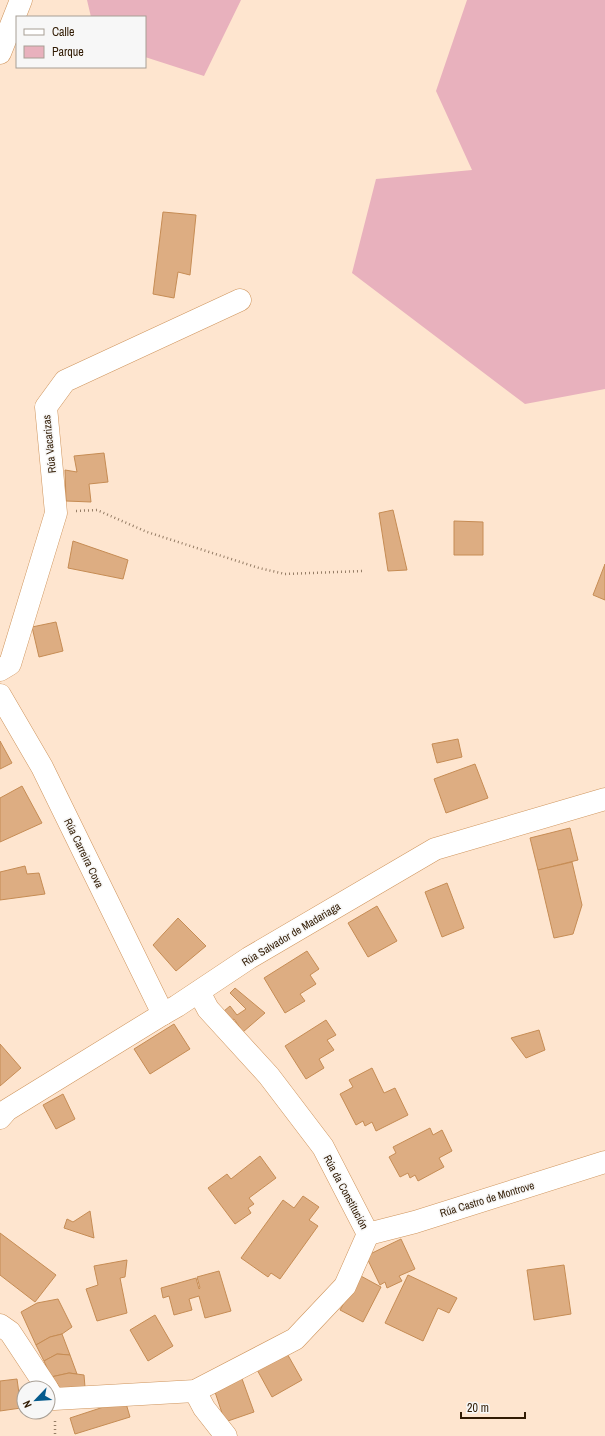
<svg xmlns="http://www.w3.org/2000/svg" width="605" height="1436" font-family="'Archivo Narrow',sans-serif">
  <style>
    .green { fill: #e8b1bd }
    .building { fill: #ddad82; stroke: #c68c54 }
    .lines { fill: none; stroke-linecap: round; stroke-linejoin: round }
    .minor-casing { stroke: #ce945c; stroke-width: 23 }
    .path { stroke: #957d66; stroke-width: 2.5; stroke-dasharray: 1 3; stroke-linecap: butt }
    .minor { stroke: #fff; stroke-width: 22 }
    .labels { text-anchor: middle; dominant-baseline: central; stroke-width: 3; stroke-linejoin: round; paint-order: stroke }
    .street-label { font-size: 11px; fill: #311b03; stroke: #f7f7f7 }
  </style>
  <rect width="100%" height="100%" fill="#fee5cf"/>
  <g class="green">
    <polygon points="87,0 241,0 204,76 145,57 145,17 91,17"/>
    <polygon points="467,0 605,0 605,389 525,404 352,273 376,179 472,170 436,91"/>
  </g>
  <g class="building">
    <polygon points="163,212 196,215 190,275 178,272 174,298 153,294"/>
    <polygon points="104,453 108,482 89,484 91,502 66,501 65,470 77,472 74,456"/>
    <polygon points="393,510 407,570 388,571 379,513"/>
    <polygon points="454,521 483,522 483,555 454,555"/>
    <polygon points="73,541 128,560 123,579 68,568"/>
    <polygon points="605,564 605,600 593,595"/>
    <polygon points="56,622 63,651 39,657 32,627"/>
    <polygon points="458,739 462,757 437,763 432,744"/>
    <polygon points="0,741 12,763 0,769"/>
    <polygon points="475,764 488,798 446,813 434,779"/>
    <polygon points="22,786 42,823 0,842 0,798"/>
    <polygon points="570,828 578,860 538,870 530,838"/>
    <polygon points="572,862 582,905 573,934 554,938 538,870"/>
    <polygon points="25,866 27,874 39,873 45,894 0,900 0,872"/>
    <polygon points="447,883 464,928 442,937 425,892"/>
    <polygon points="377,906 397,941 368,957 348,923"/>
    <polygon points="178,918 206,946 176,971 153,945"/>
    <polygon points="307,951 319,969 310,975 316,984 300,994 305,1001 285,1013 264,978"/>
    <polygon points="235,988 265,1013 243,1032 234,1019 228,1022 224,1011 230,1006 237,1015 246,1009 230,993"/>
    <polygon points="326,1020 336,1035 327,1040 334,1050 319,1059 324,1068 306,1079 285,1046"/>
    <polygon points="174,1024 190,1049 150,1074 134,1049"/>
    <polygon points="539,1030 545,1050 526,1058 511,1038"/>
    <polygon points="0,1044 21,1068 0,1086"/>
    <polygon points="372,1068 384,1093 395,1088 408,1115 376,1131 372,1122 365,1126 363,1121 356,1125 340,1094 353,1087 349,1080"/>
    <polygon points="63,1094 75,1119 56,1129 43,1105"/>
    <polygon points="430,1128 433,1135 442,1130 452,1151 439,1158 444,1167 418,1181 415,1175 410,1178 408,1173 400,1177 389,1157 396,1153 393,1147"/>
    <polygon points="260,1156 276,1178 249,1198 254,1204 248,1208 251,1213 235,1224 208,1188 227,1174 231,1179"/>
    <polygon points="303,1196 319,1207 309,1220 318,1226 280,1279 271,1273 268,1277 241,1258 283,1200 294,1208"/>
    <polygon points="90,1211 94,1238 64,1228 67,1219 73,1222"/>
    <polygon points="0,1233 56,1275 35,1302 0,1275"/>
    <polygon points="401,1239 415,1269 399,1276 402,1281 387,1288 385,1282 380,1285 366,1256"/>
    <polygon points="127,1260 125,1277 120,1278 127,1313 97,1321 86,1289 98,1285 94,1266"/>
    <polygon points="564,1265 571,1314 534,1320 527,1270"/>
    <polygon points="219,1271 231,1311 205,1318 199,1296 189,1299 192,1310 174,1315 169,1296 163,1298 161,1288 196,1278 199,1289 200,1288 197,1277"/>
    <polygon points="359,1275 381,1287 363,1322 340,1310"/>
    <polygon points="408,1275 457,1298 449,1313 438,1308 423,1341 385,1323"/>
    <polygon points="58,1299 72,1327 62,1334 50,1337 36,1345 21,1312 37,1303"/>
    <polygon points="155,1315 173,1346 148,1361 130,1330"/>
    <polygon points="62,1334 70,1355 57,1354 44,1361 36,1345 50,1337"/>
    <polygon points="285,1350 302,1380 272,1397 255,1366"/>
    <polygon points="57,1354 70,1355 77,1374 69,1373 51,1377 44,1361"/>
    <polygon points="69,1373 84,1375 85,1387 53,1388 51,1377"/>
    <polygon points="241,1376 254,1412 225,1422 213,1386"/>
    <polygon points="17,1379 21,1408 0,1411 0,1381"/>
    <polygon points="125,1400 130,1417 75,1434 70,1418"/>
  </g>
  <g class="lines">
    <defs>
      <g id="minor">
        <polyline points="0,53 21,0"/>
        <polyline points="0,670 10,664 56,513 46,407 65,381 240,300"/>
        <polyline points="0,695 42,767 163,1014"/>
        <polyline points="0,1118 7,1110 163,1014 177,1006 249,958 435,849 605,799"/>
        <polyline points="368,1234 415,1222 605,1162"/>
        <polyline points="0,1325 10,1332 47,1388"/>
        <polyline points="48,1390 54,1399 195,1391 295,1339 345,1286 368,1234 323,1147 269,1076 208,1009 199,992"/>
        <polyline points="195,1391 204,1408 226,1436"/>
      </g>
    </defs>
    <use href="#minor" class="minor-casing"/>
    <g class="path">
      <polyline points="76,511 97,510 147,532 259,568 285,574 363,571"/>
      <polyline points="55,1421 55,1436"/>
    </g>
    <use href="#minor" class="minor"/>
  </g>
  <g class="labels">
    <g class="street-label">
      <text transform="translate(49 444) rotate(-96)">Rúa Vacarizas</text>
      <text transform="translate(84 853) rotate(64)">Rúa Carreira Cova</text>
      <text transform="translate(291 934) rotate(-31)">Rúa Salvador de Madariaga</text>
      <text transform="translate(346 1192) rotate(62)">Rúa da Constitución</text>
      <text transform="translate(487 1199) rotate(-17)">Rúa Castro de Montrove</text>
    </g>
  </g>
  <rect x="16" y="16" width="130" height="52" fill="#f7f7f7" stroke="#a89f95"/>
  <rect x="24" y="29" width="20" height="6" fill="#ffffff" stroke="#a89f95"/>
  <text x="52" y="36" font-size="12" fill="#311b03">Calle</text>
  <rect x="24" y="46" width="20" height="12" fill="#e8b1bd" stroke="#a89f95"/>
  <text x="52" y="56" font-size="12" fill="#311b03">Parque</text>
  <g transform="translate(36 1400) rotate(245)"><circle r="19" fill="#f7f7f7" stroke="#a89f95"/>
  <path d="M0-3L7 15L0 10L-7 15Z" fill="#065b8d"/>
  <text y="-6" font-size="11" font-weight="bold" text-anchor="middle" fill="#311b03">N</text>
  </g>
  <path d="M461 1412v6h64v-6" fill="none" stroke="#311b03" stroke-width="2"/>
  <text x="467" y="1412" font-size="12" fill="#311b03" stroke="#f7f7f7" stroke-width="3" paint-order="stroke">20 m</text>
</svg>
